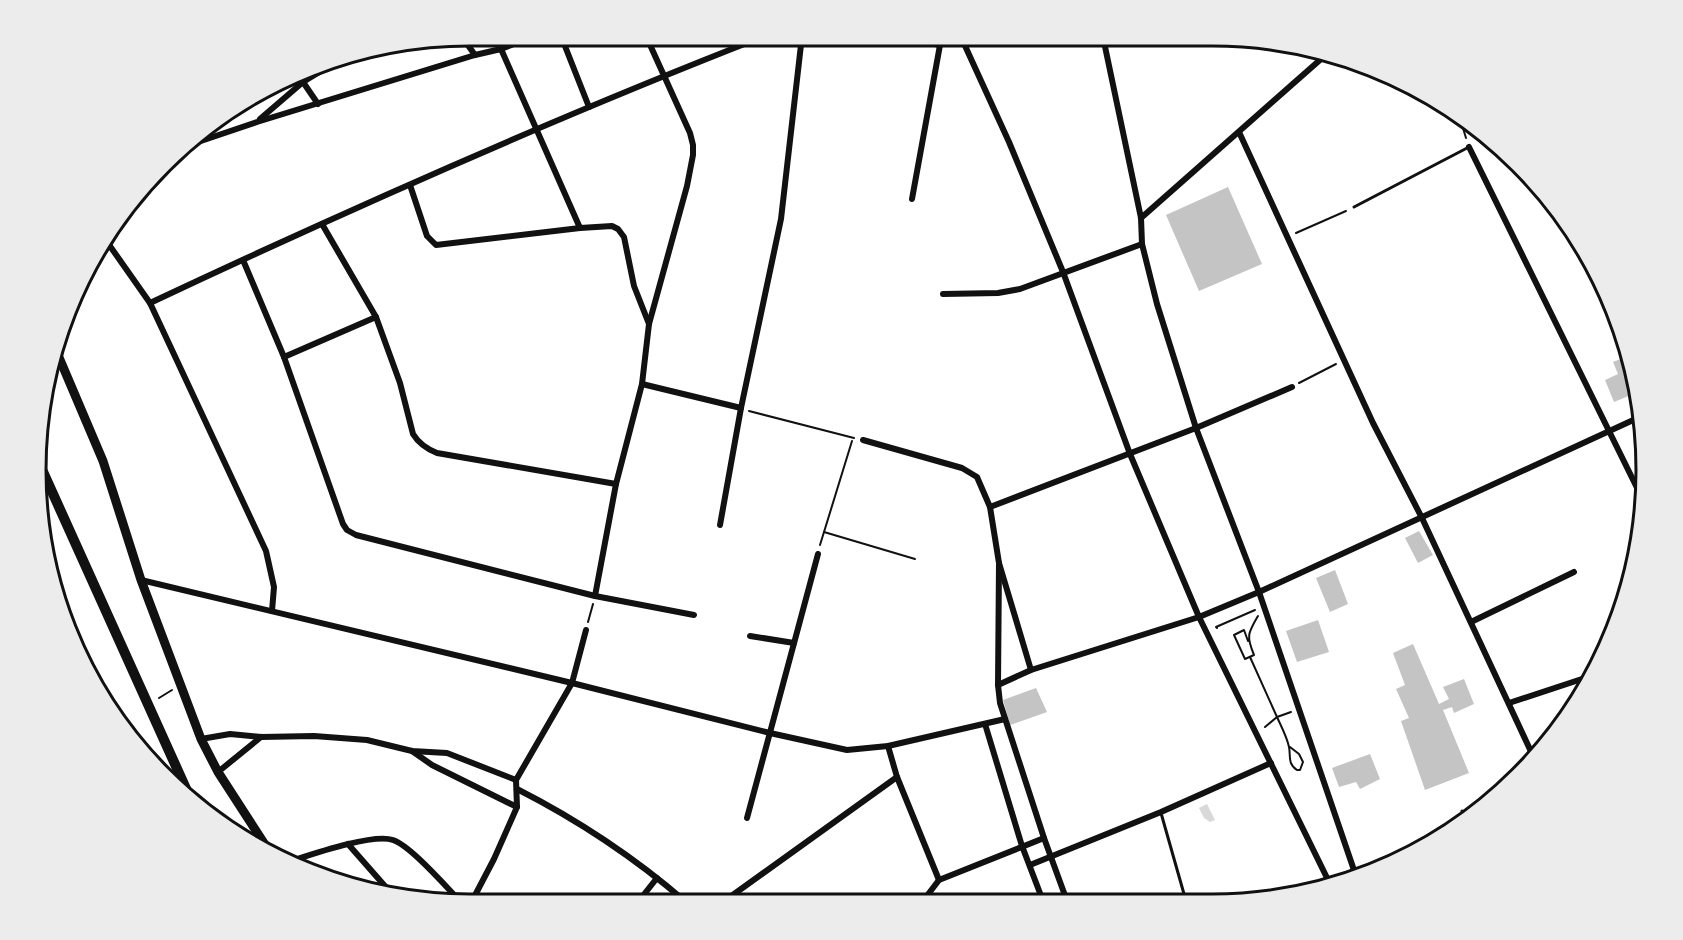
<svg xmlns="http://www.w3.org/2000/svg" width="1683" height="940" font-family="'Public Sans',sans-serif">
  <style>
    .water { fill: #d9d9d9 }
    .building { fill: #c4c4c4 }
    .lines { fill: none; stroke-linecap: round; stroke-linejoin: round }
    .path { stroke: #111; stroke-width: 2 }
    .service { stroke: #111; stroke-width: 3 }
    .minor { stroke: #111; stroke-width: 6 }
    .secondary { stroke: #111; stroke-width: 9 }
    .trunk { stroke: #111; stroke-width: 10 }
    .rim { fill: none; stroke: #111; stroke-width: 3 }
  </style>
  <rect width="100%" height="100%" fill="#fff"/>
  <polygon class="water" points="1207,804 1215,820 1210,822 1204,818 1199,808"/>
  <g class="building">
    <polygon points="1228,187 1262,264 1199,291 1166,215"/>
    <polygon points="1631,355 1638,392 1614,402 1605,380 1618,374 1613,362"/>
    <polygon points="1419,531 1433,555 1418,563 1405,538"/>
    <polygon points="1335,570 1348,604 1330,612 1316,578"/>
    <polygon points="1318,620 1329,652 1297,662 1286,631"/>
    <polygon points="1413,644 1439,704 1449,699 1443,687 1464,679 1474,704 1454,713 1452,707 1443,710 1469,773 1425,790 1401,721 1409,718 1396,689 1405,685 1393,653"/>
    <polygon points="1036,688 1047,712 1010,725 1003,700"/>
    <polygon points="1370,754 1380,779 1360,789 1356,782 1339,787 1332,768"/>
  </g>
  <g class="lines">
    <g class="path">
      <polyline points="1459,115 1466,138"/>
      <polyline points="1296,233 1346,211"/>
      <polyline points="1299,383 1336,364"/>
      <polyline points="749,411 854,438"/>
      <polyline points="824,532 915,559"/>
      <polyline points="820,545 852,441"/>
      <polyline points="588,622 593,604"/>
      <polyline points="1217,628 1216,627 1255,610"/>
      <path d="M 1248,641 L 1244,630 L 1234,635 L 1245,659 L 1254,655 C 1246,636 1248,633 1258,616"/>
      <polyline points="1250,657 1277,717 1291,712"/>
      <polyline points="159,698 172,690"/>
      <path d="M 1265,727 L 1277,717 C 1281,726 1287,737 1289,747 C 1291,756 1287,763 1297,770 L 1300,770 L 1303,762 L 1299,754 L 1290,747"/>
    </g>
    <g class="service">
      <polyline points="1354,207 1469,147"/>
      <polyline points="1462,811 1470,818"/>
      <polyline points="1161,813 1186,901"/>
    </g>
    <g class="minor">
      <polyline points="561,36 589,107"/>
      <polyline points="462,37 475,55"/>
      <polyline points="899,37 940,45"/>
      <polyline points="961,37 1009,142 1063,272 1130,454 1199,617 1331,886"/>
      <polyline points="1103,37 1141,218 1142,244 1157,304 1196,428 1259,592 1357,879"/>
      <polyline points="966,45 979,37"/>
      <polyline points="501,49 580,228 612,226 618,229 624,237 634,286 649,324"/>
      <polyline points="303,82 318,104"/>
      <polyline points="260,119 303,82 344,57"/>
      <polyline points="1239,132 1373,423 1422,518 1534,758"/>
      <polyline points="193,143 208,124"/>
      <polyline points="1469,147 1644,502"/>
      <polyline points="180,153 192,144 257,122 475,55 501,49 534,36"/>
      <polyline points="410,185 427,236 436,245 580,228"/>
      <polyline points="912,199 940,45 944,37"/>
      <polyline points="1141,218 1329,52"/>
      <path d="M 322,224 L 376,317 L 400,383 L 413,434 C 419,444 427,449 437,453 L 616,484"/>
      <polyline points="105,239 150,303 266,551 274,587 272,611"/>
      <polyline points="243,260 284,357 343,524 347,530 356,535 595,596 694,615"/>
      <polyline points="943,294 998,293 1020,289 1142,244"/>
      <path d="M 150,303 C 352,208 557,117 765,36"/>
      <polyline points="284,357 376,317"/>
      <polyline points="642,384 741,408"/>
      <polyline points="863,440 962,468 977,477 990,507 999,563 1031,670"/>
      <polyline points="990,507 1196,428 1292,387"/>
      <polyline points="720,525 741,408 781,219 802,36"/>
      <polyline points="999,563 998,685 1000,703 1044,838 1067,901"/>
      <polyline points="141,580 572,683 770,733 847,750 888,746 1005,719"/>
      <polyline points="595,596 616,484 642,384 649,324 687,186 693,155 693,145 690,133 646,36"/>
      <polyline points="1471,622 1574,572"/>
      <polyline points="750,636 794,643"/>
      <polyline points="998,685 1031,670 1199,617 1259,592 1642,416"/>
      <polyline points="1509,703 1594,675"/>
      <polyline points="985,724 1022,846 1043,901"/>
      <polyline points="201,739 230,734 261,737 314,736 367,740 412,751 447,753 516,780"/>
      <polyline points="888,746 897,777 939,880"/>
      <polyline points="412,751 432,765 517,807"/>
      <polyline points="218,772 261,737"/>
      <path d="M 517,789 C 578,820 635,858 686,902"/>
      <polyline points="747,818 818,554"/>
      <polyline points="348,844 391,893"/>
      <path d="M 288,862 C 310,855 373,833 393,840 C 411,846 447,888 462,903"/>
      <polyline points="1030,865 1161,812 1271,763"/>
      <polyline points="923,901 939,880 1044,838"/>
      <polyline points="638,902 657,878"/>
      <polyline points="723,902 897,777"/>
      <polyline points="471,903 494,859 517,807 516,780 572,683 586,630"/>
    </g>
    <polyline class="secondary" points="55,348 103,461 141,580 201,739 218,772 271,854"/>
    <polyline class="trunk" points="40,465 188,793"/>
  </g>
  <path d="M0 0H1683V940H0ZM470 46H1212A424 424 0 0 1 1636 470V470A424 424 0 0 1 1212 894H470A424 424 0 0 1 46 470V470A424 424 0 0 1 470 46Z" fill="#ececec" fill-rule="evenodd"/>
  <path class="rim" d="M470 46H1212A424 424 0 0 1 1636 470V470A424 424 0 0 1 1212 894H470A424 424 0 0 1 46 470V470A424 424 0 0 1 470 46Z"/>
</svg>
